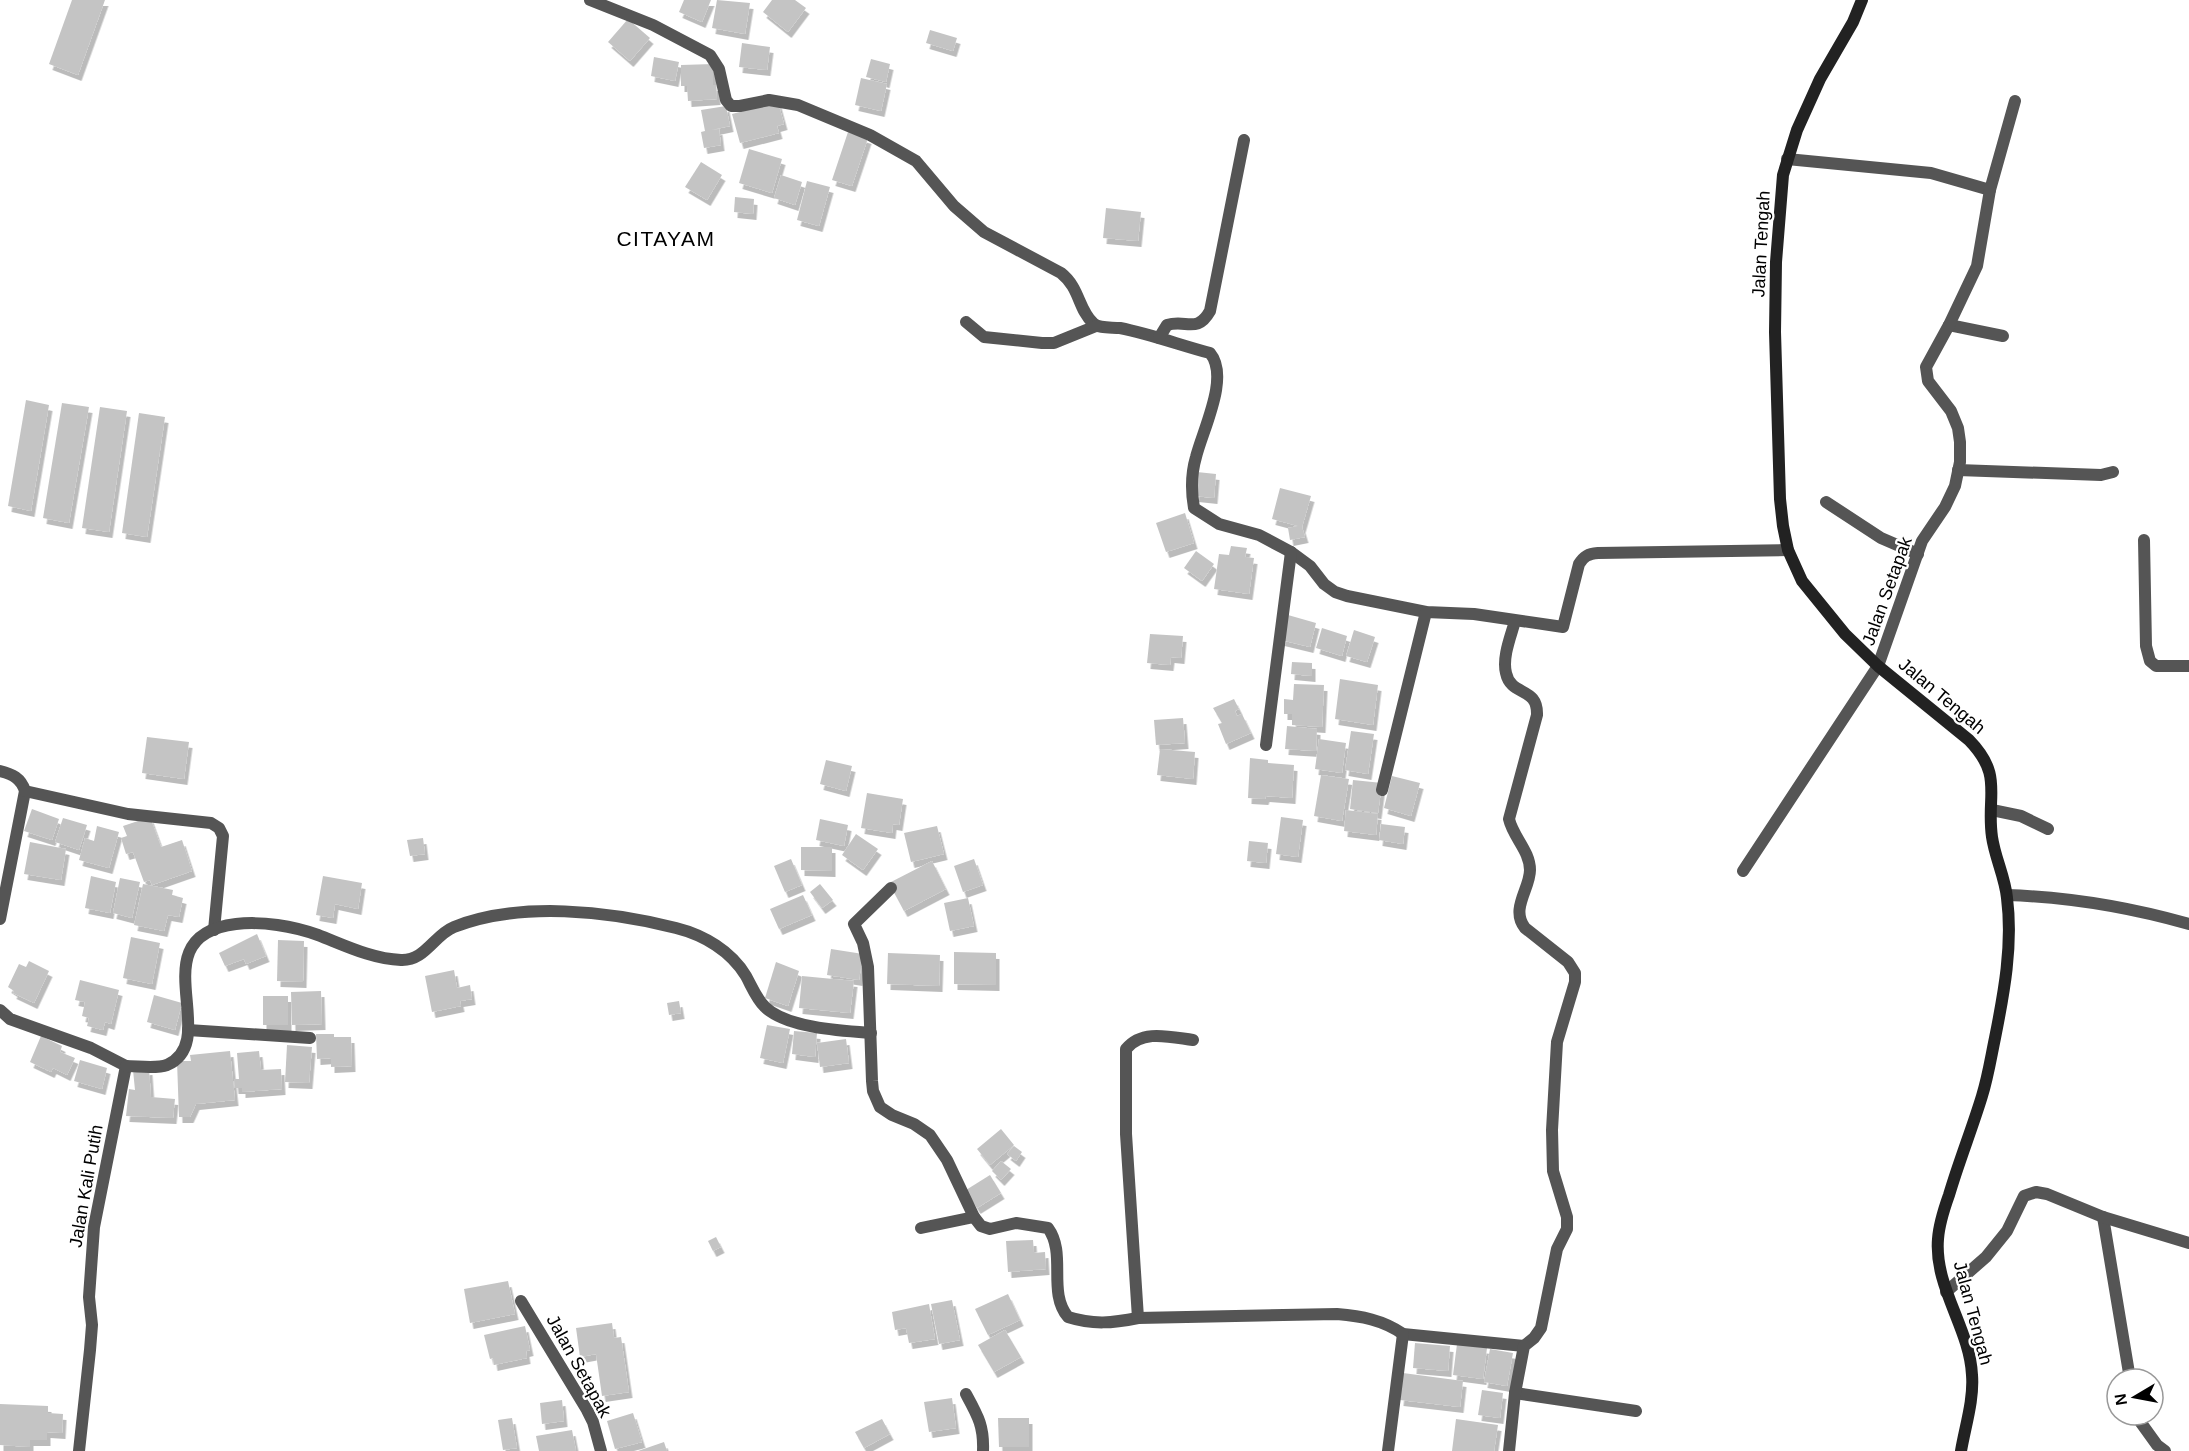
<svg xmlns="http://www.w3.org/2000/svg" width="2189" height="1451" font-family="Helvetica,sans-serif">
  <style>
    .building { fill: #c4c4c4; filter: url(#shadow) }
    .lines { fill: none; stroke-linecap: round; stroke-linejoin: round }
    .street { stroke: #555; stroke-width: 12 }
    .secondary { stroke: #222; stroke-width: 12 }
    .labels { text-anchor: middle; dominant-baseline: central; stroke-width: 4.5; stroke-linejoin: round; paint-order: stroke }
    .street-label { font-size: 18px; fill: #000; stroke: #fff }
    .quarter-label { font-size: 21px; letter-spacing: 1.5px; fill: #000; stroke: #fff }
  </style>
  <defs>
    <filter id="shadow"><feDropShadow dx="3.5" dy="6" stdDeviation="0" flood-color="#0004"/></filter>
  </defs>
  <rect width="100%" height="100%" fill="#fff"/>
  <g class="building">
    <polygon points="72,0 105,0 78,75 49,64"/>
    <polygon points="684,0 711,0 702,22 679,12"/>
    <polygon points="717,0 750,3 745,34 712,28"/>
    <polygon points="772,0 795,0 806,8 788,32 763,12"/>
    <polygon points="628,19 650,38 630,61 608,42"/>
    <polygon points="930,30 957,38 953,51 926,43"/>
    <polygon points="742,43 770,47 767,70 739,67"/>
    <polygon points="654,57 679,62 675,81 651,76"/>
    <polygon points="871,59 890,64 886,82 866,77"/>
    <polygon points="713,64 713,85 716,85 717,99 688,101 687,86 681,86 681,65"/>
    <polygon points="861,78 887,84 881,111 855,105"/>
    <polygon points="778,102 784,124 777,126 779,133 740,143 732,114"/>
    <polygon points="726,106 730,126 711,130 719,129 721,145 704,148 701,132 705,131 701,110"/>
    <polygon points="848,132 868,138 852,186 832,180"/>
    <polygon points="749,149 782,159 772,193 739,183"/>
    <polygon points="701,162 722,175 707,200 685,187"/>
    <polygon points="781,175 802,182 795,205 774,198"/>
    <polygon points="807,181 830,187 819,226 797,220"/>
    <polygon points="735,197 754,199 753,214 734,212"/>
    <polygon points="1106,208 1141,212 1138,241 1103,238"/>
    <polygon points="26,400 49,405 31,511 8,506"/>
    <polygon points="62,403 89,407 69,523 43,518"/>
    <polygon points="100,407 127,411 109,532 82,528"/>
    <polygon points="139,413 165,417 147,537 122,533"/>
    <polygon points="1197,472 1216,474 1214,498 1195,496"/>
    <polygon points="1280,488 1311,496 1302,527 1305,537 1290,540 1288,528 1298,526 1272,519"/>
    <polygon points="1185,513 1194,543 1166,552 1156,523"/>
    <polygon points="1231,546 1247,548 1245,557 1254,558 1249,594 1214,589 1219,554 1229,555"/>
    <polygon points="1196,551 1214,564 1202,581 1184,568"/>
    <polygon points="1288,615 1316,623 1310,647 1281,640"/>
    <polygon points="1322,628 1347,636 1342,656 1316,648"/>
    <polygon points="1354,630 1375,637 1367,662 1346,656"/>
    <polygon points="1150,634 1183,636 1181,658 1171,657 1170,665 1147,663"/>
    <polygon points="1292,662 1312,663 1312,676 1291,674"/>
    <polygon points="1340,679 1378,685 1373,725 1335,719"/>
    <polygon points="1294,684 1324,685 1322,727 1292,725 1292,714 1284,714 1284,699 1293,700"/>
    <polygon points="1234,699 1239,709 1235,711 1237,716 1242,714 1251,733 1226,744 1218,724 1222,723 1213,708"/>
    <polygon points="1183,718 1185,743 1156,745 1154,720"/>
    <polygon points="1287,726 1317,729 1316,751 1285,749"/>
    <polygon points="1351,731 1374,734 1368,774 1345,770"/>
    <polygon points="147,737 189,742 184,779 142,773"/>
    <polygon points="1319,739 1346,743 1342,773 1315,769"/>
    <polygon points="1160,749 1195,752 1193,779 1157,775"/>
    <polygon points="1250,758 1268,760 1268,763 1294,765 1292,798 1266,796 1265,799 1248,798"/>
    <polygon points="826,760 852,766 846,791 820,784"/>
    <polygon points="1321,775 1349,779 1342,821 1314,816"/>
    <polygon points="1392,776 1420,783 1411,816 1384,808"/>
    <polygon points="1353,780 1382,783 1378,813 1350,809"/>
    <polygon points="867,793 903,799 899,825 893,824 892,833 861,828"/>
    <polygon points="32,809 59,819 52,840 24,831"/>
    <polygon points="1346,810 1378,814 1376,835 1344,831"/>
    <polygon points="150,817 161,847 182,840 192,871 152,885 150,880 144,882 133,852 126,854 121,838 127,836 123,826"/>
    <polygon points="1281,817 1303,820 1298,857 1276,854"/>
    <polygon points="63,818 87,825 79,850 55,842"/>
    <polygon points="820,819 848,825 844,846 816,840"/>
    <polygon points="1381,824 1405,827 1403,844 1379,840"/>
    <polygon points="97,826 119,832 109,868 79,860 85,838 94,841"/>
    <polygon points="937,826 944,854 911,862 904,833"/>
    <polygon points="856,834 878,849 863,870 842,855"/>
    <polygon points="423,838 425,854 410,856 407,840"/>
    <polygon points="1249,841 1268,843 1266,863 1247,861"/>
    <polygon points="30,842 66,849 61,880 24,874"/>
    <polygon points="801,847 832,847 832,871 801,870"/>
    <polygon points="791,859 802,885 785,892 774,866"/>
    <polygon points="974,859 983,885 963,892 954,866"/>
    <polygon points="932,861 946,889 904,911 889,883"/>
    <polygon points="91,876 116,882 110,913 85,908"/>
    <polygon points="323,876 362,883 358,909 335,904 333,918 316,915"/>
    <polygon points="120,878 140,882 132,918 113,913"/>
    <polygon points="143,884 173,890 172,895 183,898 179,917 168,915 164,931 134,925"/>
    <polygon points="820,884 833,900 822,908 810,892"/>
    <polygon points="803,895 812,915 779,929 770,909"/>
    <polygon points="968,898 974,926 950,931 944,903"/>
    <polygon points="257,934 266,956 246,964 244,959 225,966 219,953"/>
    <polygon points="131,937 160,943 152,984 123,978"/>
    <polygon points="278,940 304,941 303,982 277,981"/>
    <polygon points="831,949 863,954 859,980 827,975"/>
    <polygon points="954,952 996,953 996,985 954,984"/>
    <polygon points="888,953 940,955 939,986 887,984"/>
    <polygon points="29,961 49,971 34,1003 13,993 14,991 8,987 19,964 26,967"/>
    <polygon points="776,962 799,971 788,1006 765,998"/>
    <polygon points="454,970 457,988 470,985 472,999 460,1001 461,1006 432,1012 425,976"/>
    <polygon points="802,976 854,981 850,1013 799,1008"/>
    <polygon points="80,980 119,990 111,1024 105,1022 103,1030 87,1026 89,1018 82,1016 85,1002 75,1000"/>
    <polygon points="321,991 322,1024 292,1025 291,992"/>
    <polygon points="154,995 182,1003 175,1030 147,1022"/>
    <rect x="263" y="996" width="25" height="29"/>
    <polygon points="679,1001 681,1013 669,1015 667,1003"/>
    <polygon points="767,1025 790,1029 783,1063 760,1058"/>
    <polygon points="794,1031 817,1033 815,1057 792,1054"/>
    <polygon points="316,1034 334,1034 334,1037 351,1037 352,1066 331,1067 331,1058 317,1059"/>
    <polygon points="41,1036 62,1046 60,1052 75,1058 67,1075 53,1068 51,1072 30,1062"/>
    <polygon points="846,1039 849,1063 820,1067 817,1043"/>
    <polygon points="287,1045 312,1047 309,1083 285,1082"/>
    <polygon points="230,1051 235,1100 196,1104 190,1117 179,1117 177,1061 191,1061 190,1055"/>
    <polygon points="259,1051 261,1070 281,1069 282,1089 242,1092 242,1088 235,1088 234,1079 239,1079 237,1053"/>
    <polygon points="80,1060 107,1068 102,1089 74,1081"/>
    <polygon points="149,1069 151,1097 175,1099 173,1118 126,1116 129,1089 135,1090 133,1070"/>
    <polygon points="1001,1129 1014,1145 990,1165 977,1149"/>
    <polygon points="1014,1146 1022,1152 1016,1161 1007,1154"/>
    <polygon points="1001,1161 1011,1169 1001,1180 992,1171"/>
    <polygon points="990,1175 1001,1193 977,1208 966,1190"/>
    <polygon points="716,1237 721,1247 713,1251 708,1241"/>
    <polygon points="1033,1240 1034,1253 1045,1252 1046,1269 1008,1272 1006,1241"/>
    <polygon points="508,1281 515,1314 470,1323 464,1289"/>
    <polygon points="1008,1294 1020,1320 988,1335 975,1309"/>
    <polygon points="952,1300 960,1340 939,1344 931,1304"/>
    <polygon points="929,1304 935,1339 909,1343 906,1328 895,1330 892,1312"/>
    <polygon points="612,1323 614,1338 621,1337 629,1392 602,1396 596,1354 580,1357 576,1328"/>
    <polygon points="525,1326 530,1350 526,1351 527,1358 494,1365 493,1358 490,1359 484,1335"/>
    <polygon points="1005,1330 1021,1357 994,1372 978,1345"/>
    <polygon points="1415,1343 1450,1346 1448,1371 1413,1368"/>
    <polygon points="1457,1344 1487,1348 1483,1379 1453,1375"/>
    <polygon points="1490,1349 1513,1353 1507,1386 1484,1382"/>
    <polygon points="1403,1373 1463,1381 1460,1407 1400,1400"/>
    <polygon points="1482,1390 1503,1393 1500,1418 1478,1415"/>
    <polygon points="952,1398 956,1428 929,1432 924,1402"/>
    <polygon points="562,1400 564,1421 542,1424 540,1403"/>
    <polygon points="0,1404 48,1406 48,1413 63,1414 62,1433 47,1432 47,1440 30,1440 30,1447 0,1445"/>
    <polygon points="633,1413 642,1442 615,1449 607,1421"/>
    <polygon points="512,1418 517,1448 503,1450 498,1420"/>
    <polygon points="998,1418 1029,1418 1029,1447 999,1447"/>
    <polygon points="882,1419 890,1434 864,1448 855,1432"/>
    <polygon points="1456,1419 1498,1425 1494,1451 1452,1451"/>
    <polygon points="572,1430 576,1451 539,1451 536,1436"/>
    <polygon points="664,1442 667,1451 638,1451"/>
  </g>
  <g class="lines">
    <g class="street">
      <path d="M 590,0 L 653,25 L 710,55 L 719,69 L 726,100 L 731,106 L 740,106 L 769,100 L 798,105 L 870,135 L 916,161 L 954,206 L 984,232 L 1061,273 C 1080,288 1078,309 1093,323 C 1099,329 1111,327 1120,328 C 1150,334 1180,345 1210,353 C 1230,377 1203,429 1196,457 C 1191,474 1191,491 1194,508 L 1219,524 L 1259,535 L 1291,552 L 1310,566 L 1324,584 L 1335,592 L 1347,596 L 1426,612 L 1474,614 L 1563,627 L 1579,564 C 1584,556 1588,554 1598,553 L 1788,550"/>
      <polyline points="1787,159 1931,173 1990,190"/>
      <polyline points="966,322 984,337 1042,343 1054,343 1096,326"/>
      <polyline points="1949,325 2003,336"/>
      <path d="M 1159,338 L 1167,325 C 1186,319 1197,334 1210,311 L 1244,140"/>
      <polyline points="1958,470 2101,475 2113,472"/>
      <polyline points="1826,502 1881,538 1918,554"/>
      <polyline points="2144,540 2146,646 2150,661 2156,666 2189,666"/>
      <polyline points="1266,745 1291,552"/>
      <path d="M 0,771 C 12,774 21,778 25,791 L 0,919"/>
      <polyline points="1382,790 1426,612"/>
      <polyline points="25,791 128,814 211,823 219,828 223,836 214,930"/>
      <polyline points="1992,810 2021,816 2048,829"/>
      <polyline points="1743,871 1878,666 1922,541 1945,507 1955,486 1960,462 1960,442 1958,428 1951,411 1928,381 1926,367 1949,325 1977,266 1990,190 2015,101"/>
      <path d="M 891,888 L 854,924 L 863,943 L 868,967 L 872,1081 L 873,1091 L 880,1107 L 892,1115 L 914,1124 L 930,1135 L 947,1160 L 974,1217 L 981,1226 L 990,1229 L 1016,1223 L 1048,1228 C 1067,1254 1047,1292 1068,1317 C 1093,1325 1113,1323 1138,1318 L 1337,1314 C 1361,1316 1383,1320 1403,1334 L 1524,1346"/>
      <path d="M 2007,895 C 2069,897 2129,907 2189,924"/>
      <polyline points="0,1010 10,1019 91,1048 126,1066 94,1227 89,1297 92,1325 90,1350 79,1451"/>
      <polyline points="188,1030 310,1038"/>
      <path d="M 126,1066 C 138,1066 156,1069 167,1065 C 224,1040 137,936 236,924 C 262,921 293,926 318,935 C 344,945 372,959 401,960 C 425,961 434,935 454,927 C 520,901 609,911 676,928 C 704,935 731,951 746,976 C 752,987 756,998 765,1007 C 787,1028 842,1031 871,1033"/>
      <polyline points="2103,1217 2130,1379"/>
      <polyline points="921,1228 974,1217"/>
      <polyline points="1946,1292 1986,1257 2007,1231 2024,1196 2036,1192 2047,1194 2103,1217 2189,1243"/>
      <polyline points="521,1301 587,1410 593,1422 601,1451"/>
      <path d="M 1138,1318 L 1126,1134 L 1126,1049 C 1142,1029 1170,1037 1193,1040"/>
      <polyline points="1515,1393 1636,1411"/>
      <path d="M 966,1394 C 978,1416 984,1426 983,1451"/>
      <polyline points="2138,1415 2139,1420 2157,1445 2165,1451"/>
      <polyline points="1388,1451 1403,1334"/>
      <path d="M 1509,1451 L 1515,1393 L 1524,1346 L 1534,1338 L 1541,1328 L 1557,1249 L 1567,1229 L 1567,1217 L 1553,1171 L 1552,1130 L 1557,1042 L 1575,982 L 1575,973 L 1568,962 L 1525,928 C 1510,909 1530,889 1530,870 C 1530,851 1513,837 1509,819 L 1537,715 C 1538,686 1511,697 1506,673 C 1502,657 1511,636 1515,621"/>
    </g>
    <path class="secondary" d="M 1862,0 L 1853,22 L 1820,79 L 1797,130 L 1783,175 L 1776,262 L 1775,332 L 1780,499 L 1783,526 L 1788,550 L 1802,581 L 1845,634 L 1878,666 L 1969,740 C 2004,776 1986,795 1992,837 C 1995,858 2005,877 2007,898 C 2013,945 2004,993 1995,1038 C 1991,1057 1988,1077 1982,1096 C 1972,1129 1959,1161 1949,1195 C 1944,1209 1939,1224 1938,1239 C 1934,1287 1970,1329 1972,1375 C 1974,1400 1965,1427 1961,1451"/>
  </g>
  <g class="labels">
    <g class="street-label">
      <text transform="translate(1761 244) rotate(-87)">Jalan Tengah</text>
      <text transform="translate(1887 591) rotate(-70)">Jalan Setapak</text>
      <text transform="translate(1942 696) rotate(40)">Jalan Tengah</text>
      <text transform="translate(86 1186) rotate(-80)">Jalan Kali Putih</text>
      <text transform="translate(1973 1313) rotate(75)">Jalan Tengah</text>
      <text transform="translate(579 1366) rotate(61)">Jalan Setapak</text>
    </g>
    <g class="quarter-label">
      <text x="666" y="238">CITAYAM</text>
    </g>
  </g>
  <g transform="translate(2135 1397) rotate(260)"><circle r="28" fill="#ffffff" stroke="#999999" stroke-width="1.5"/>
  <path d="M0-4.5L10 22L0 15L-10 22Z" fill="#000000"/>
  <text y="-9" font-size="16" font-weight="bold" text-anchor="middle" fill="#000000">N</text>
  </g>
</svg>
